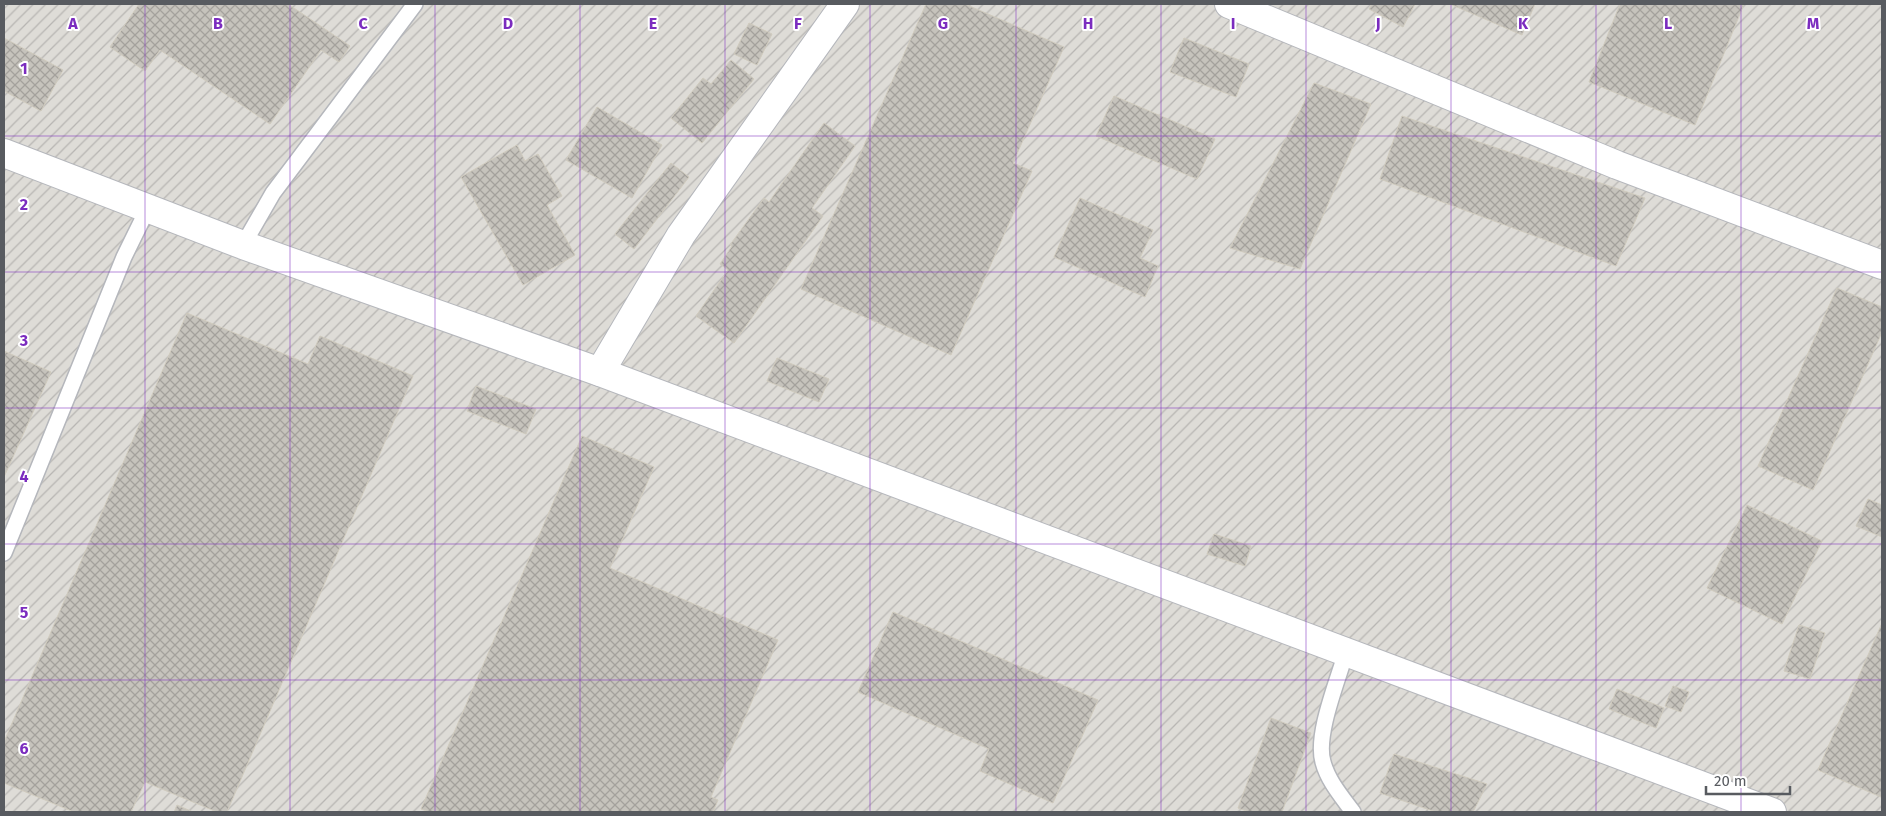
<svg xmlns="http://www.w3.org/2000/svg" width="1886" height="816" font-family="'Fira Sans',sans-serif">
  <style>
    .industrial { fill: url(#industrial-furrows) }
    .building { fill: url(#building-cross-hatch); stroke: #d0cbbe }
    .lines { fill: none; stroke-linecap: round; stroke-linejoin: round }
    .service-casing { stroke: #b5b7bc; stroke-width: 18 }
    .minor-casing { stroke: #b5b7bc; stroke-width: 30 }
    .service { stroke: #fff; stroke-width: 15 }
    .minor { stroke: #fff; stroke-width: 28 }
    .grid { fill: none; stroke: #7b2cbf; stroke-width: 1; stroke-opacity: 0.55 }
    .grid-label { font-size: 16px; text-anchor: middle; font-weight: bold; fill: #7b2cbf; stroke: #fff; stroke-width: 4; stroke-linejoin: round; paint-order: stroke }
  </style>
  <defs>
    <pattern id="industrial-furrows" width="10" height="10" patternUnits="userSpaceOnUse" patternTransform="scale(1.25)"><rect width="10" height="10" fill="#dedcd7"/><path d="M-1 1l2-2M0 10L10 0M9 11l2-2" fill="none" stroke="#b7b5b2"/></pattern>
    <pattern id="building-cross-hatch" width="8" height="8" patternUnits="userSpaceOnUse" patternTransform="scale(1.25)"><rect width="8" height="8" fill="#c6c3bc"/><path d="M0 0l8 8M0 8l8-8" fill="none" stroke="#a4a19c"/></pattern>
  </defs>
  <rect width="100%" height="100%" fill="#ebe9df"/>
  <rect class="industrial" x="4" y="4" width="1878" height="808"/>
  <g class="building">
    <polygon points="139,4 288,4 350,46 339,62 321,50 270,124 160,50 145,71 110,47"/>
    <polygon points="926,4 965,4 1064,47 1013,163 1032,171 951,355 801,289"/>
    <polygon points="1372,4 1415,4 1403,27 1369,9"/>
    <polygon points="1450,4 1535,4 1522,35"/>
    <polygon points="1620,4 1744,4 1695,125 1589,82"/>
    <polygon points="749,23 772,34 757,65 734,54"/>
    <polygon points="4,38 63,70 41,111 4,91"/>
    <polygon points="1184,38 1249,64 1236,97 1170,72"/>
    <polygon points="731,60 754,79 702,143 671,118 703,78 711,84"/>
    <polygon points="1314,83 1371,104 1300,269 1230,248"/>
    <polygon points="1114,96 1215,139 1197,179 1096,136"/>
    <polygon points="597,107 662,145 632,198 566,160"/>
    <polygon points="1402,116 1645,198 1616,266 1380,179"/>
    <polygon points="824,123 855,146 812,208 823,216 734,343 696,316 728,270 720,264 732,246 730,245 764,198 769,202"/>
    <polygon points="517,145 525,161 538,154 562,196 547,205 575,255 523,285 461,177"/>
    <polygon points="671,163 689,177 634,249 615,234"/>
    <polygon points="1080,198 1153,230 1140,258 1158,266 1145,297 1054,257"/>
    <polygon points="1837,288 1882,307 1882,332 1813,490 1758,466"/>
    <polygon points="187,313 308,364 320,336 413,376 227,812 217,812 145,782 131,812 74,812 4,783 4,742"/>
    <polygon points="4,351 51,372 4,477"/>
    <polygon points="777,358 829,379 819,402 767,381"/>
    <polygon points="476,386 536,409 526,434 467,411"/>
    <polygon points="582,436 654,467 610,568 778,640 711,797 718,800 713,812 429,812 421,809"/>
    <polygon points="1868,499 1882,505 1882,537 1856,526"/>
    <polygon points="1747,505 1822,541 1782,624 1707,588"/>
    <polygon points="1214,534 1251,546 1245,566 1207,554"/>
    <polygon points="893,612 1098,700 1053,803 980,771 989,749 858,692"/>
    <polygon points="1882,623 1882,795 1881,797 1818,770"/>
    <polygon points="1799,625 1825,633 1810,679 1784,671"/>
    <polygon points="1673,686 1689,692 1681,712 1665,706"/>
    <polygon points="1617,689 1664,708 1656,728 1609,709"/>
    <polygon points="1271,718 1311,733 1282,812 1249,812 1238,808"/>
    <polygon points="1394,754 1487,784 1473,812 1436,812 1380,793"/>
    <polygon points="177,805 193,812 174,812"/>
  </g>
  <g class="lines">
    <defs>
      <g id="service">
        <polyline points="243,245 273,193 415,4"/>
        <polyline points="4,553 124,257 148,208"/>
        <path d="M 1346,652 C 1338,680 1315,735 1323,762 C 1328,781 1342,797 1353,812"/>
      </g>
      <g id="minor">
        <polyline points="1229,4 1617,165 1882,265"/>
        <polyline points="4,153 243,245 600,372 1772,812"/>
        <polyline points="600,372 681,235 845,4"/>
      </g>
    </defs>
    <use href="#service" class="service-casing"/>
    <use href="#minor" class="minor-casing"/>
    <use href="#service" class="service"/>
    <use href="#minor" class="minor"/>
  </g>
  <path class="grid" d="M 145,4 L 145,812M 290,4 L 290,812M 435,4 L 435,812M 580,4 L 580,812M 725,4 L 725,812M 870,4 L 870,812M 1016,4 L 1016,812M 1161,4 L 1161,812M 1306,4 L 1306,812M 1451,4 L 1451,812M 1596,4 L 1596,812M 1741,4 L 1741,812M 4,136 L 1882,136M 4,272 L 1882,272M 4,408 L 1882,408M 4,544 L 1882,544M 4,680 L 1882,680"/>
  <g class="grid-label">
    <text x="73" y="29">A</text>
    <text x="218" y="29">B</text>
    <text x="363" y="29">C</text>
    <text x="508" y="29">D</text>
    <text x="653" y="29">E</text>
    <text x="798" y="29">F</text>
    <text x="943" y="29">G</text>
    <text x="1088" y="29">H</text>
    <text x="1233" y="29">I</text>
    <text x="1378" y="29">J</text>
    <text x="1523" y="29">K</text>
    <text x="1668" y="29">L</text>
    <text x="1813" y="29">M</text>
    <text x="24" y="74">1</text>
    <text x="24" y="210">2</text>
    <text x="24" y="346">3</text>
    <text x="24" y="482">4</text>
    <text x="24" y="618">5</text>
    <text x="24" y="754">6</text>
  </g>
  <rect width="1886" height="816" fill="none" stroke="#585b60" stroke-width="10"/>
  <path d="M1706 786v8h84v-8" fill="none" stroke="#585b60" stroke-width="2.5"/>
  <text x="1714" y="786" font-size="15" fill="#585b60" stroke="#ffffff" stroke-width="4" paint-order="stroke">20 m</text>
</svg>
